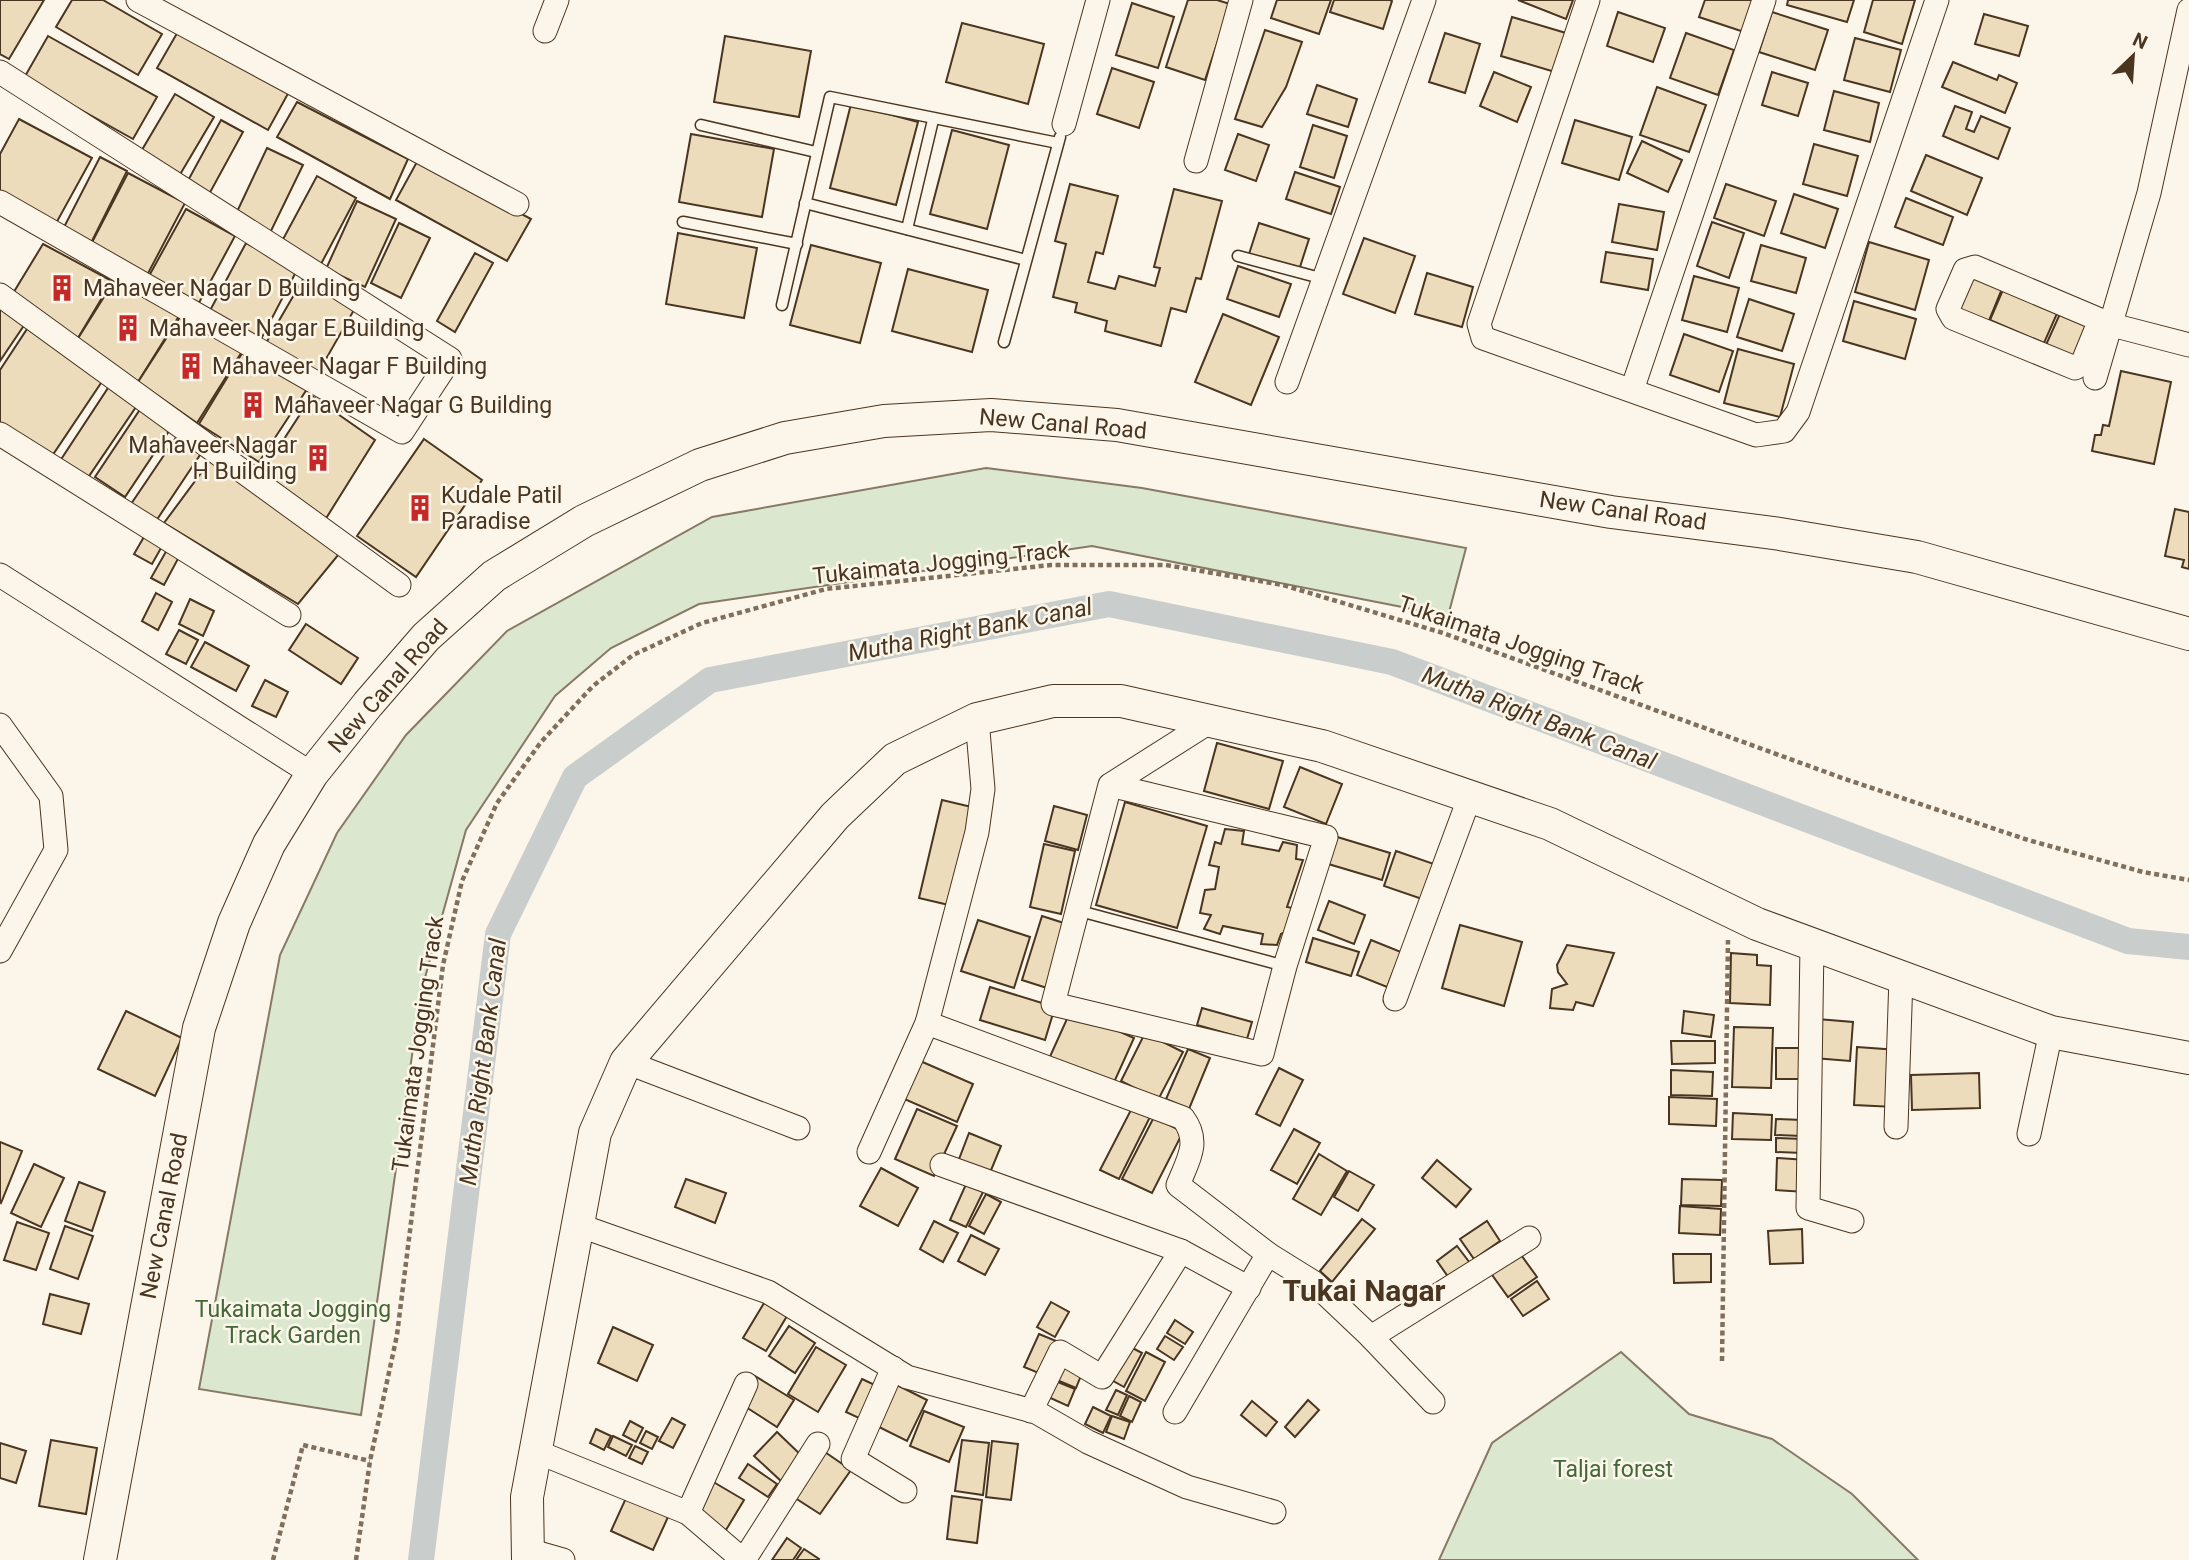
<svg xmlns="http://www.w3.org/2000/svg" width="2189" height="1560" font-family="Roboto,sans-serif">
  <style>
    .green { fill: #dce7d0; stroke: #887966; stroke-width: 2 }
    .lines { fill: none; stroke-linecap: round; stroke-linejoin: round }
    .canal { stroke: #c9cecd; stroke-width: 26 }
    .building { fill: #ecdcbc; stroke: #4a3520; stroke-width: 2 }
    .lane-casing { stroke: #4a3520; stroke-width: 13 }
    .street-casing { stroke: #4a3520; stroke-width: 25 }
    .secondary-casing { stroke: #4a3520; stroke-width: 34 }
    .path { stroke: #7f6f5c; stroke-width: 4.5; stroke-dasharray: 5 3.5; stroke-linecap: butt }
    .lane { stroke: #fbf6e9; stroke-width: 10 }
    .street { stroke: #fbf6e9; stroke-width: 23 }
    .secondary { stroke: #fbf6e9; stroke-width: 32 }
    .labels { text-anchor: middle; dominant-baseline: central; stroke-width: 5; stroke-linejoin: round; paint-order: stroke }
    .poi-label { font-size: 23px; fill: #4a3520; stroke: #fbf6e9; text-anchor: start }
    .street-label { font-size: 23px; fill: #4a3520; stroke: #fbf6e9 }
    .park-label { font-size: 23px; fill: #436837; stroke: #fbf6e9 }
    .water-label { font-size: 24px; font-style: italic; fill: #4a3520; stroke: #fbf6e9 }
    .district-label { font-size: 30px; font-weight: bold; fill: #4a3520; stroke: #fbf6e9 }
  </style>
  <rect width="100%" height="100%" fill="#fbf6e9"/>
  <g class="green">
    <polygon points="986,468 1142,488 1466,548 1448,616 1092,546 699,604 611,648 555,696 466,830 421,992 361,1415 199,1389 280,955 337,833 406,735 507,631 712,517"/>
    <polygon points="1621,1352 1689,1414 1772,1439 1852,1494 1918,1560 1439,1560 1492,1443"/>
  </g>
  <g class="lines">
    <polyline class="canal" points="421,1560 498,934 575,777 710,680 1109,604 1392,662 2128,941 2189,947"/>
  </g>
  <g class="building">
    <polygon points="0,0 44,0 9,59 0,54"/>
    <polygon points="72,0 103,0 162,34 138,75 56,27"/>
    <polygon points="1188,0 1217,0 1230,4 1205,80 1166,67"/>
    <polygon points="1277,0 1331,0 1319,34 1271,18"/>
    <polygon points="1334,0 1390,0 1392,1 1383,29 1330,12"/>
    <polygon points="1518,0 1573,0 1566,19"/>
    <polygon points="1705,0 1755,0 1744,32 1699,17"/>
    <polygon points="1788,0 1854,0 1847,22 1787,5"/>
    <polygon points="1873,0 1915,0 1902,44 1864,32"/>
    <polygon points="1132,3 1174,17 1158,68 1116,55"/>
    <polygon points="1618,12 1665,28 1653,62 1607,46"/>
    <polygon points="1772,12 1828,30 1815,70 1759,52"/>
    <polygon points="1984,14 2028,26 2019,56 1975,44"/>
    <polygon points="1512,17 1566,33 1555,72 1501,56"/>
    <polygon points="962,23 1044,44 1028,104 946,82"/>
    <polygon points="180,28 290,90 268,130 157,68"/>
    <polygon points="1265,30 1302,42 1286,87 1262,127 1235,119"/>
    <polygon points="1445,33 1480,44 1465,93 1429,82"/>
    <polygon points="1686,33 1734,50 1718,95 1670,78"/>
    <polygon points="48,36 157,97 133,139 24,78"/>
    <polygon points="725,36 811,51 799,117 714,102"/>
    <polygon points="1855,38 1901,50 1890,92 1844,80"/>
    <polygon points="1953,62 1997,80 1999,75 2017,83 2005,113 1942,87"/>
    <polygon points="1112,68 1154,82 1139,128 1097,114"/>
    <polygon points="1494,72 1531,87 1517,122 1480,106"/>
    <polygon points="1772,72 1808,83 1798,116 1762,105"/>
    <polygon points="1317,85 1357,99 1348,127 1307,114"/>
    <polygon points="1657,87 1706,105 1689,152 1640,135"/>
    <polygon points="1834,91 1879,103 1870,142 1824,130"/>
    <polygon points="175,94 214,117 175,183 136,160"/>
    <polygon points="297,102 408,159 390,199 277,137"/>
    <polygon points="851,104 918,122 896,205 830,188"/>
    <polygon points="1955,106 1972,112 1966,129 1974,132 1981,116 2010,128 1998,159 1943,136"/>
    <polygon points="19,119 92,158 54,227 0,198 0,154"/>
    <polygon points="221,120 243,132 207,198 185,186"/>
    <polygon points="1575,120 1632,137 1619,180 1562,163"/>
    <polygon points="1313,125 1347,136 1334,178 1300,167"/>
    <polygon points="952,130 1009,145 987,229 930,214"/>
    <polygon points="691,134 774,149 762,217 679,202"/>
    <polygon points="1238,134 1269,145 1256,181 1225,170"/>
    <polygon points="1642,141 1682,160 1668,192 1627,173"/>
    <polygon points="1814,144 1858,156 1847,196 1803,184"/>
    <polygon points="267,148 303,165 270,233 235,216"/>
    <polygon points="1926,155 1982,178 1967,215 1911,191"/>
    <polygon points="100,157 127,171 90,245 62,231"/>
    <polygon points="418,160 531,219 507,261 396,200"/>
    <polygon points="1295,172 1340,187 1331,214 1286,199"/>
    <polygon points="128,173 185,203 144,281 87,252"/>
    <polygon points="317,176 356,198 321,264 281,243"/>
    <polygon points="1070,184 1118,196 1103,254 1096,252 1088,282 1115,289 1119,276 1155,286 1160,268 1154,267 1174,189 1222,201 1201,279 1196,278 1186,312 1171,308 1161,346 1105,331 1107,321 1075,312 1077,303 1053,297 1066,244 1055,241"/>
    <polygon points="1726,184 1776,201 1764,236 1714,218"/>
    <polygon points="1794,194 1838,209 1825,248 1781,233"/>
    <polygon points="1906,198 1953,217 1943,245 1895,227"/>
    <polygon points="357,201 396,219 365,287 326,269"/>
    <polygon points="1619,204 1664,212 1657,250 1612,242"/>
    <polygon points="186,209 235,236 194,312 144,285"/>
    <polygon points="1712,222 1744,233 1729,278 1697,266"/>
    <polygon points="399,223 430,238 401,298 371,283"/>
    <polygon points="1259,223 1309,239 1299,270 1249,254"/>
    <polygon points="678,233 757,248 744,318 666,304"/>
    <polygon points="1364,238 1415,256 1395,313 1343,294"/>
    <polygon points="1869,242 1929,260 1915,310 1855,292"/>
    <polygon points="246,243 297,270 258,345 206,318"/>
    <polygon points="43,244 112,281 78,338 12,295"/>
    <polygon points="811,245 881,263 860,343 790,325"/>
    <polygon points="1761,245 1806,258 1796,293 1751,281"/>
    <polygon points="1606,252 1653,259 1648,290 1601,282"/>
    <polygon points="475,253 493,263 455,332 437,321"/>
    <polygon points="1238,266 1291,284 1279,317 1227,299"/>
    <polygon points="908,269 988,290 972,352 892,331"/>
    <polygon points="1968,269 2004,284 1986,328 1950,313"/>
    <polygon points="1427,273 1473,287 1462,327 1415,314"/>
    <polygon points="306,274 358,303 314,380 262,350"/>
    <polygon points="1694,276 1739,288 1727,332 1682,320"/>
    <polygon points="114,281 179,316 138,382 77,340"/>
    <polygon points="2005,285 2059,309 2044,343 1990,320"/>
    <polygon points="0,299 29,318 0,361"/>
    <polygon points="1749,299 1794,314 1782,351 1737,337"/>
    <polygon points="1854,301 1916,319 1905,359 1843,341"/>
    <polygon points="2063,307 2098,323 2080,362 2045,347"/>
    <polygon points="1223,314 1279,337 1251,405 1195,382"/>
    <polygon points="180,317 243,350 197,423 138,382"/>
    <polygon points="31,323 107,374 52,456 0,422 0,370"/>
    <polygon points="1684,334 1733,351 1719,392 1670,375"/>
    <polygon points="1738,349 1794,364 1780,417 1724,403"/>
    <polygon points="244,350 309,386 259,462 199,424"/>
    <polygon points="2121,371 2171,382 2154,464 2092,451 2095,435 2101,435 2103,425 2109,426"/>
    <polygon points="110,385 138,404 85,482 58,464"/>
    <polygon points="312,396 375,440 325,520 260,476"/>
    <polygon points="145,402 175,422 125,497 95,477"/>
    <polygon points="179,433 204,449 154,524 129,507"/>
    <polygon points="424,439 482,480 416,577 357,536"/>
    <polygon points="210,461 339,554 298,604 164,523"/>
    <polygon points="2175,509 2189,512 2189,569 2182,567 2184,560 2165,556"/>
    <polygon points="148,530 165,541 152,564 134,554"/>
    <polygon points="168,548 180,555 164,585 151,578"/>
    <polygon points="156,593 172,602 158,630 142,621"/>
    <polygon points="190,599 214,611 203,636 179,624"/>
    <polygon points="306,624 358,658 341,684 289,650"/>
    <polygon points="179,630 198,640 186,664 166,654"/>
    <polygon points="205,642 249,666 236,691 191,667"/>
    <polygon points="265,680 288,692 276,717 252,706"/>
    <polygon points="1217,743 1283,761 1269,809 1204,791"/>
    <polygon points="1300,767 1342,784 1326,824 1284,807"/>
    <polygon points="942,800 976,808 953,906 919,898"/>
    <polygon points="1125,802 1207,826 1177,928 1096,905"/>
    <polygon points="1054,806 1087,815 1078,850 1045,841"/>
    <polygon points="1225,829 1244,831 1242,844 1279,851 1283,842 1297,845 1296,859 1303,860 1287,907 1293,908 1287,931 1281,934 1277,945 1261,944 1263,934 1223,926 1220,934 1204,929 1211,915 1200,913 1205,890 1215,889 1219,867 1209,865 1215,842 1221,844"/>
    <polygon points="1334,836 1390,853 1382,880 1325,863"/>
    <polygon points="1044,844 1075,851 1061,914 1030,907"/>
    <polygon points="1396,851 1434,864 1422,899 1384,886"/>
    <polygon points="1329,901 1365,915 1354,944 1318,930"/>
    <polygon points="1042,916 1070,925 1050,989 1022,980"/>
    <polygon points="978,920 1030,937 1014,988 961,971"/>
    <polygon points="1460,925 1522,942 1504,1006 1442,988"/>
    <polygon points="1313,938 1359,952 1351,976 1306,962"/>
    <polygon points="1371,940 1401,952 1387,987 1357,975"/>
    <polygon points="1567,945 1614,953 1593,1006 1576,1002 1573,1010 1550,1008 1552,989 1567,984 1558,972 1557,965"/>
    <polygon points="1731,953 1757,955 1757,965 1771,966 1770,1005 1730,1003"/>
    <polygon points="990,987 1055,1007 1045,1040 980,1020"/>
    <polygon points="1202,1008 1252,1022 1247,1039 1197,1025"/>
    <polygon points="1071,1010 1134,1038 1111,1089 1048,1061"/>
    <polygon points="126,1011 182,1038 155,1096 98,1069"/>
    <polygon points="1684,1011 1714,1015 1711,1037 1682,1033"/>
    <polygon points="1817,1019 1853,1022 1850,1061 1814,1058"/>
    <polygon points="1734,1027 1773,1028 1771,1088 1732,1087"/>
    <polygon points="1145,1033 1183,1052 1158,1100 1121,1081"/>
    <polygon points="1671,1041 1715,1041 1715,1063 1672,1064"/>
    <polygon points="1857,1047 1898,1050 1895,1107 1854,1105"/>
    <rect x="1776" y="1048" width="27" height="31"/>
    <polygon points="1188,1049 1210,1058 1189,1109 1166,1099"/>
    <polygon points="918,1060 973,1084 957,1122 902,1098"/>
    <polygon points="1279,1068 1303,1080 1280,1126 1256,1114"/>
    <polygon points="1671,1070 1713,1072 1712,1096 1671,1095"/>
    <polygon points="1979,1073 1980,1108 1912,1110 1911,1075"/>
    <polygon points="1669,1097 1717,1099 1716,1126 1669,1124"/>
    <polygon points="1133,1106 1151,1115 1119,1179 1100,1170"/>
    <polygon points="917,1109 957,1126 934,1176 895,1159"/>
    <polygon points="1733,1113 1772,1115 1771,1140 1732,1139"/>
    <polygon points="1154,1117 1183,1132 1152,1193 1122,1179"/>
    <polygon points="1776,1119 1802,1120 1801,1136 1775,1135"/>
    <polygon points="1294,1129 1320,1143 1297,1184 1271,1170"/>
    <polygon points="969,1133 1001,1146 987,1180 956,1167"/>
    <polygon points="1776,1138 1802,1139 1802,1153 1776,1152"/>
    <polygon points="0,1142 22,1151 1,1203 0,1202"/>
    <polygon points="1319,1154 1347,1171 1321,1215 1293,1199"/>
    <polygon points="1777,1158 1807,1160 1806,1192 1776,1190"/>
    <polygon points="1437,1160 1471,1189 1456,1207 1422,1178"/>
    <polygon points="34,1164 64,1178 41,1227 11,1213"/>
    <polygon points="881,1168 918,1188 898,1226 860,1206"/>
    <polygon points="1349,1171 1374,1185 1358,1211 1334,1197"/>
    <polygon points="686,1179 726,1193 715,1223 675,1207"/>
    <polygon points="1682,1179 1722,1180 1721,1206 1681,1205"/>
    <polygon points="79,1182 105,1192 92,1231 65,1221"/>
    <polygon points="967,1182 984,1190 966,1227 950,1220"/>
    <polygon points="986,1194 1001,1202 984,1234 969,1226"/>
    <polygon points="1680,1206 1721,1209 1720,1235 1679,1233"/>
    <polygon points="1362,1219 1375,1229 1332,1282 1320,1271"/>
    <polygon points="934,1221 958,1233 943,1262 920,1249"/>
    <polygon points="1487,1221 1500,1241 1474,1259 1460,1239"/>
    <polygon points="17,1222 49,1233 36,1270 4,1260"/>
    <polygon points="65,1226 93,1236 78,1279 50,1269"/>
    <polygon points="1802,1229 1803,1263 1770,1264 1768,1231"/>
    <polygon points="971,1235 999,1249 985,1275 958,1261"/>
    <polygon points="1457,1246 1470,1263 1449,1278 1437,1261"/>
    <polygon points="1519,1252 1537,1277 1508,1297 1490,1272"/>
    <polygon points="1673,1254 1711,1254 1711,1282 1674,1283"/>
    <polygon points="1537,1281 1549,1299 1523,1316 1511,1299"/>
    <polygon points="50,1294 89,1304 81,1334 43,1324"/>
    <polygon points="1051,1302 1069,1312 1055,1337 1037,1327"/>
    <polygon points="764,1303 787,1316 766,1351 743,1338"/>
    <polygon points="1175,1320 1193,1332 1185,1344 1167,1333"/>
    <polygon points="789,1326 815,1343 795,1373 769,1356"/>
    <polygon points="613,1327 653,1345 637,1381 598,1363"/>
    <polygon points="1039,1334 1061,1343 1046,1376 1024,1367"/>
    <polygon points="1165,1336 1183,1347 1174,1360 1157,1349"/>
    <polygon points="1125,1344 1142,1353 1124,1387 1108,1378"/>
    <polygon points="816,1347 846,1365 818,1412 788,1394"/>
    <polygon points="1146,1352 1165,1362 1145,1401 1126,1391"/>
    <polygon points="1060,1358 1084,1368 1076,1388 1052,1378"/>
    <polygon points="755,1376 794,1400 777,1427 738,1402"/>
    <polygon points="862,1379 877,1386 861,1419 846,1412"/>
    <polygon points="1053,1380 1075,1389 1068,1406 1046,1396"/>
    <polygon points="891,1382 927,1400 907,1441 871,1423"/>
    <polygon points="1116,1390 1127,1395 1118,1415 1106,1410"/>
    <polygon points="1129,1396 1141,1402 1132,1422 1120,1416"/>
    <polygon points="1308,1400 1319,1410 1295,1437 1285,1427"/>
    <polygon points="1252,1401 1277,1422 1266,1436 1241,1415"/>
    <polygon points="1093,1407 1111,1416 1103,1433 1085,1424"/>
    <polygon points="924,1411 964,1427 949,1462 910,1446"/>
    <polygon points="1112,1416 1130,1422 1124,1439 1106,1432"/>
    <polygon points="672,1418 685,1425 673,1448 659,1441"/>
    <polygon points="630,1421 643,1428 636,1442 623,1435"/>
    <polygon points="596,1429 611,1436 604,1450 590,1443"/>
    <polygon points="646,1431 658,1437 652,1449 640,1443"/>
    <polygon points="777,1432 804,1458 781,1481 754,1456"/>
    <polygon points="613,1436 632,1445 626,1456 608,1447"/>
    <polygon points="51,1440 97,1448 86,1514 39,1506"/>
    <polygon points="962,1440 989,1443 983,1495 955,1491"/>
    <polygon points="992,1441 1018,1444 1011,1500 986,1497"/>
    <polygon points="0,1443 26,1451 16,1483 0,1478"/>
    <polygon points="635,1446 648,1452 642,1464 629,1458"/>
    <polygon points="822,1450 851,1470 820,1514 789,1494"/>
    <polygon points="748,1464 777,1484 768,1497 739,1478"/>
    <polygon points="710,1480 744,1500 726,1530 693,1511"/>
    <polygon points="952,1496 982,1500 977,1543 947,1539"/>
    <polygon points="626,1498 668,1517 653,1550 611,1531"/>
    <polygon points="787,1538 801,1548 793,1560 772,1560"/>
    <polygon points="804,1549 819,1559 818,1560 796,1560"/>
  </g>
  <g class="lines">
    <defs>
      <g id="lane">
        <polyline points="701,125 816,152"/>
        <polyline points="805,203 1026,260"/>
        <polyline points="683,222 797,244"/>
        <polyline points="907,229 933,120"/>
        <polyline points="1238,256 1324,279"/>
        <polyline points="782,305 830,97 1058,143"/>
        <polyline points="1004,342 1060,137"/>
        <polyline points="1076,910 1285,966"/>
      </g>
      <g id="street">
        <polyline points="138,0 517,204"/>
        <polyline points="1588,0 1479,324 1483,338 1756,435 1784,431 1798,412 1937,0"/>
        <polyline points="545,31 557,0"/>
        <polyline points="0,72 450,359 402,432 0,202"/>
        <polyline points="1064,124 1098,0"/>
        <polyline points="1196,161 1241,0"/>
        <polyline points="0,295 399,585"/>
        <polyline points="2100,320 2082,364 2075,368 1953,318 1948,309 1965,270 1975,267 2112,325 2189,345"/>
        <polyline points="2095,378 2149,193 2189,10"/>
        <polyline points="1287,382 1424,0"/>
        <polyline points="1632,390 1764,0"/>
        <polyline points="0,434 289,615"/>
        <polyline points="0,575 312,774"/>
        <path d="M 977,719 L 983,789 L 977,832 L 927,1023 L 1183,1118 C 1201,1142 1188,1160 1178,1185 L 1268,1254 L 1313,1282 L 1371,1337 L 1433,1402"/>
        <polyline points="0,725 51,796 56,850 0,951"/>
        <polyline points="1110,785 1326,837 1285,966 1262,1054 1053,1004 1110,785 1211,721"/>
        <polyline points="1812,945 1808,1208 1852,1221"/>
        <polyline points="1395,999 1470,796"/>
        <polyline points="626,1062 798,1128"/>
        <polyline points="1896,1127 1901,977"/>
        <polyline points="2029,1134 2051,1032"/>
        <polyline points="869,1152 927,1023"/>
        <polyline points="942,1165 1181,1251 1249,1288"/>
        <polyline points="578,1225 768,1292 907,1377 1036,1412 1088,1442 1187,1487 1274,1512"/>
        <polyline points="1371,1337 1529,1238"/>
        <polyline points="893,1368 853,1459 905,1491"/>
        <polyline points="1031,1411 1060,1352 1102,1377 1181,1251"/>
        <polyline points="1175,1412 1268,1254"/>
        <polyline points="535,1451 688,1513 743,1560"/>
        <polyline points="688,1513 746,1384"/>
        <polyline points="528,1550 563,1560"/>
        <polyline points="744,1560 818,1444"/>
      </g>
      <g id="secondary">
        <polyline points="100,1560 199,1028 234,923 269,844 312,774 368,704 426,637 494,576 584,521 700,465 785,438 884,421 991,415 1117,425 1611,512 1780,534 1917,557 2189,634"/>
        <polyline points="528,1560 527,1497 595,1133 626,1062 835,816 895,759 977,719 1053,701 1121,701 1322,746 1550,824 1757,924 2051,1032 2189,1058"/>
      </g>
    </defs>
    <use href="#lane" class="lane-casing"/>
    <use href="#street" class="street-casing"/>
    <use href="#secondary" class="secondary-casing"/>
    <g class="path">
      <polyline points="1722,1361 1728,940"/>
      <polyline points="273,1560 303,1445 370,1461"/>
      <polyline points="356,1560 370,1461 397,1335 443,965 462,881 497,803 541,742 593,686 633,655 702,623 826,589 1051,565 1166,565 1283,585 1443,633 1845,779 2028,840 2143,872 2189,880"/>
    </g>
    <use href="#lane" class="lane"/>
    <use href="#street" class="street"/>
    <use href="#secondary" class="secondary"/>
  </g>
  <defs>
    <symbol id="building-bare" viewBox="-9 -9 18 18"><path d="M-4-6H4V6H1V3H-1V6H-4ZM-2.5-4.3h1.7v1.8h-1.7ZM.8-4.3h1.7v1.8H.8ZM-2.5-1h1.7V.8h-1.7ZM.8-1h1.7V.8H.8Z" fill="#c62828" stroke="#fbf6e9" stroke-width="2.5" paint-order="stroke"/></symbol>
  </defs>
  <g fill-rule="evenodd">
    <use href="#building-bare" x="43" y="269" width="38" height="38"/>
    <use href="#building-bare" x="109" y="309" width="38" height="38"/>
    <use href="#building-bare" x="172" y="347" width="38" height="38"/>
    <use href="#building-bare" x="234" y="386" width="38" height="38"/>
    <use href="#building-bare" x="299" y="439" width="38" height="38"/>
    <use href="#building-bare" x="401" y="489" width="38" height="38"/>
  </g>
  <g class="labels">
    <g class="poi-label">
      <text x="83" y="288">Mahaveer Nagar D Building</text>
      <text x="149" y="328">Mahaveer Nagar E Building</text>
      <text x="212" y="366">Mahaveer Nagar F Building</text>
      <text x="274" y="405">Mahaveer Nagar G Building</text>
      <text x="297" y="445" text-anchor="end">Mahaveer Nagar<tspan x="297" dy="26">H Building</tspan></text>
      <text x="441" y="495">Kudale Patil<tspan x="441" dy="26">Paradise</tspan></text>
    </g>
    <g class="street-label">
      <text transform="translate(1063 424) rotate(5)">New Canal Road</text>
      <text transform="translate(1623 511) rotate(8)">New Canal Road</text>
      <text transform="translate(941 563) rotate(-6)">Tukaimata Jogging Track</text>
      <text transform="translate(1521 645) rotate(19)">Tukaimata Jogging Track</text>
      <text transform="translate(388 686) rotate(-49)">New Canal Road</text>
      <text transform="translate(418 1044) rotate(-82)">Tukaimata Jogging Track</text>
      <text transform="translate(164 1216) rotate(-79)">New Canal Road</text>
    </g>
    <g class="park-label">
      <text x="293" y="1309">Tukaimata Jogging<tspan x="293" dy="26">Track Garden</tspan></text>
      <text x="1613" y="1469">Taljai forest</text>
    </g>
    <g class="water-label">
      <text transform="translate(970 630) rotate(-11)">Mutha Right Bank Canal</text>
      <text transform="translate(1539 718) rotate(21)">Mutha Right Bank Canal</text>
      <text transform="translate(483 1062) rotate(-83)">Mutha Right Bank Canal</text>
    </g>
    <g class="district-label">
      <text x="1364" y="1290">Tukai Nagar</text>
    </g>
  </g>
  <g transform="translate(2133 56) rotate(25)" stroke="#fbf6e9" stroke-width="5" paint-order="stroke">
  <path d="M0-5L12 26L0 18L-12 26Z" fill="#4a3520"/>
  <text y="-10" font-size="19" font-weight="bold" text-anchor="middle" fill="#4a3520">N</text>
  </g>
</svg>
